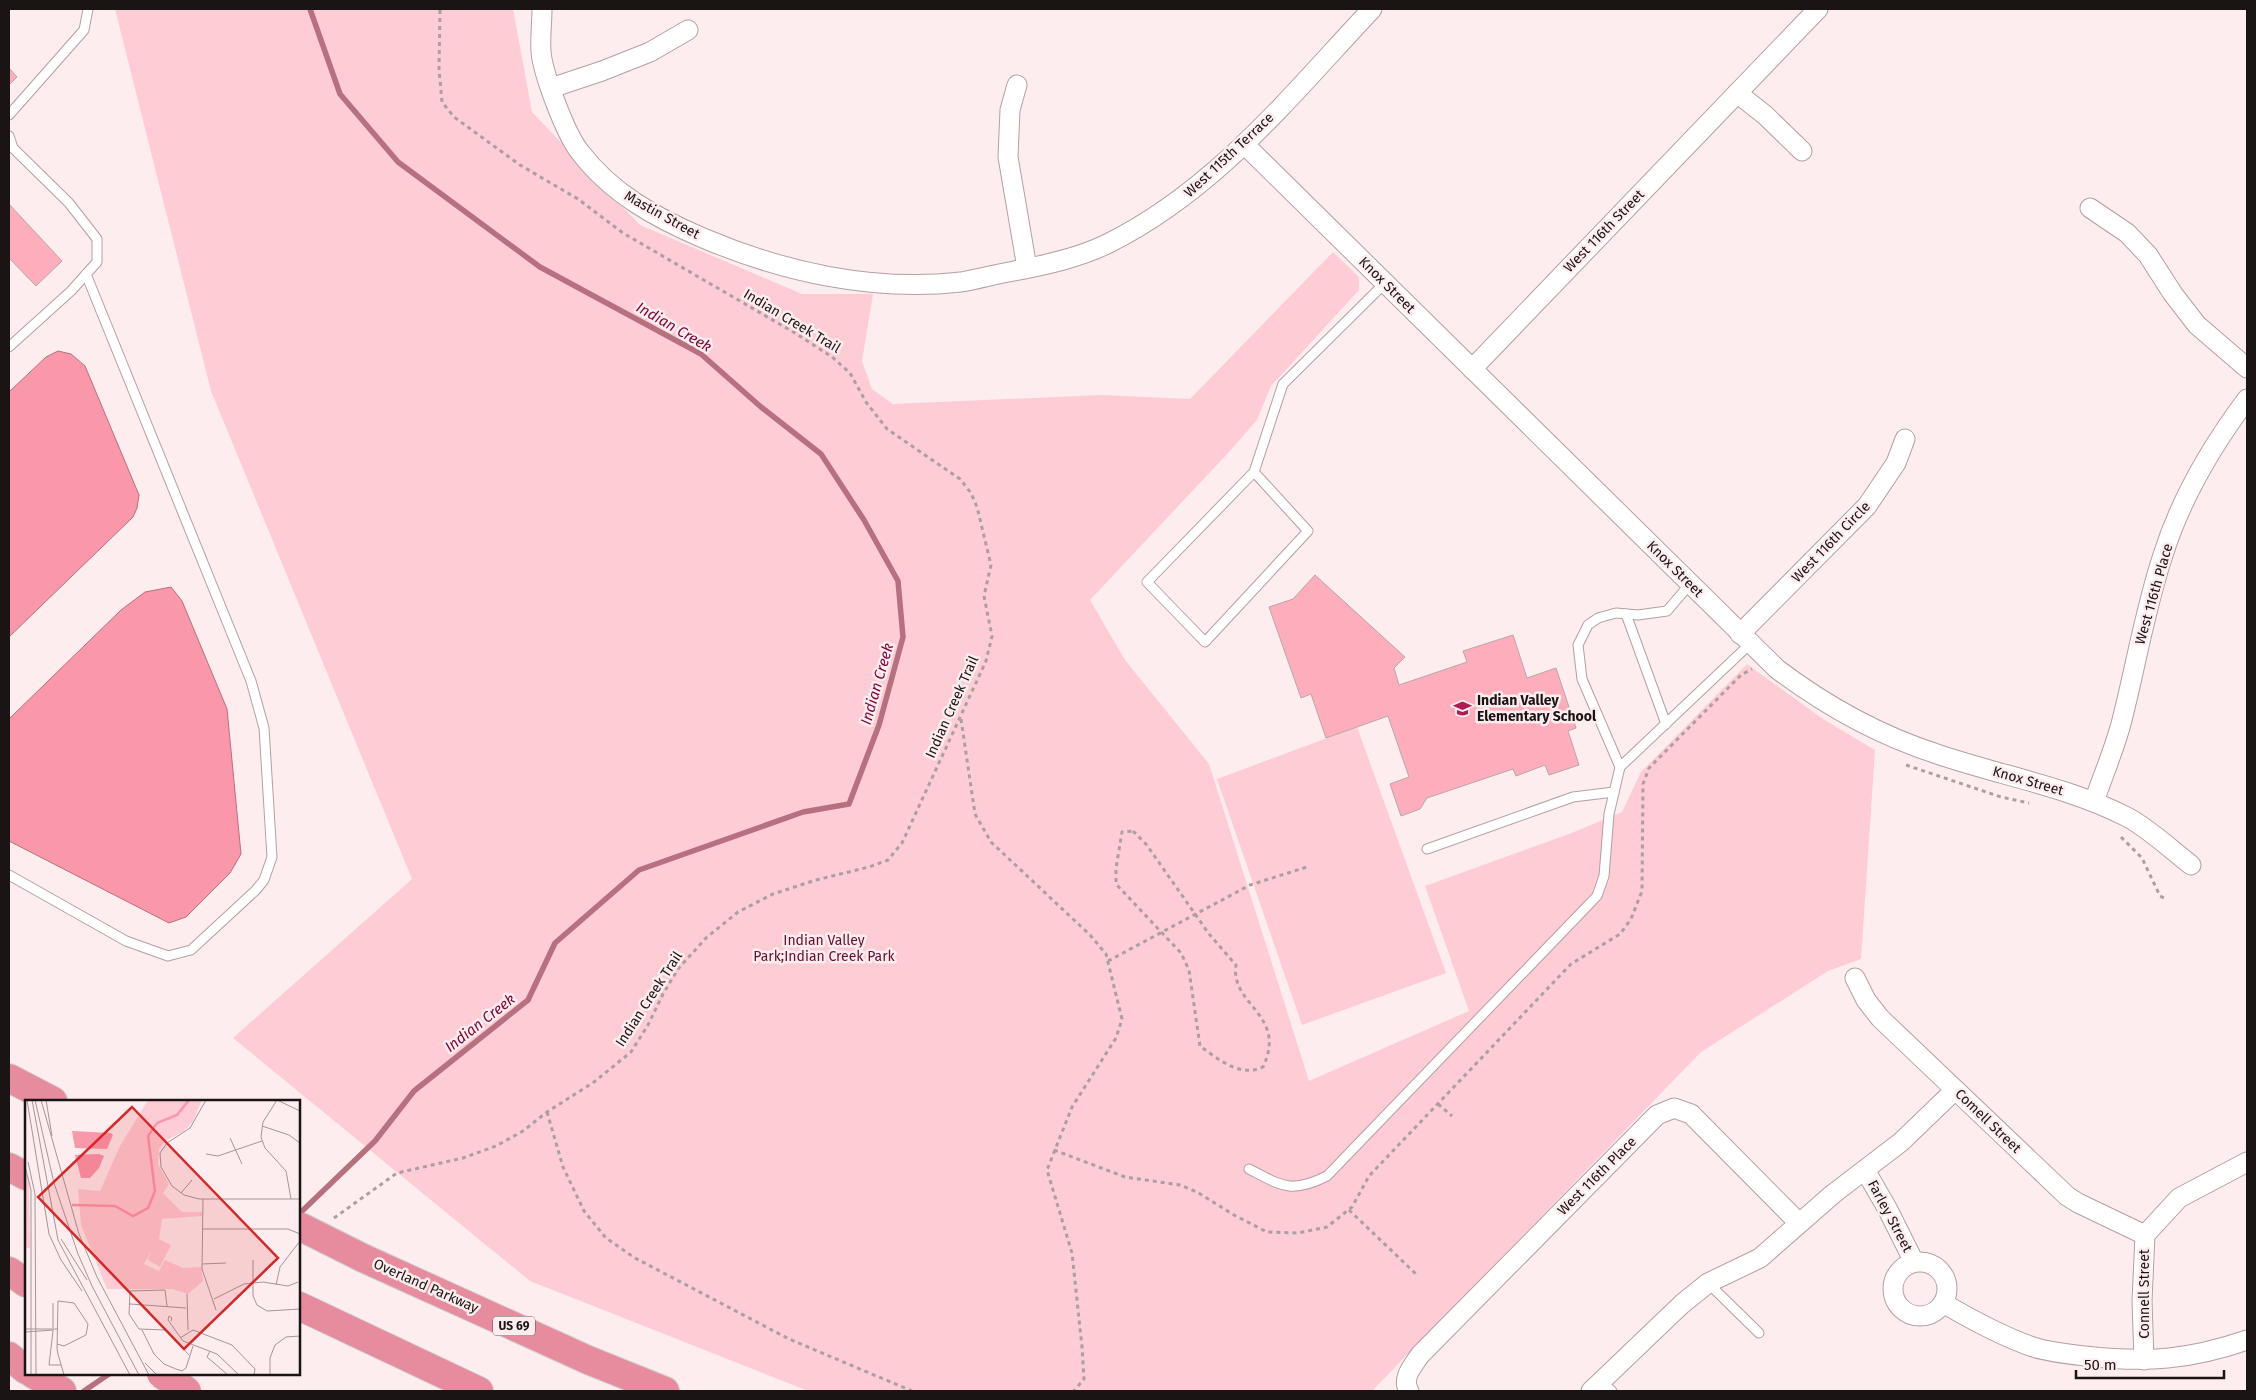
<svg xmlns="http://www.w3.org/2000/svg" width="2256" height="1400" font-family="'Fira Sans',sans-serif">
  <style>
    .green { fill: #feccd4 }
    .water { fill: #fa97ab; stroke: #b7707e }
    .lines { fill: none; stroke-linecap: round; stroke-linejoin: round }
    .stream { stroke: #b7707e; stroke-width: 5.5 }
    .building { fill: #feadbc; stroke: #b9a6a9 }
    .service-casing { stroke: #b3a0a3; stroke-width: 11 }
    .minor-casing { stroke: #b3a0a3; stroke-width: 21 }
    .motorway-casing { stroke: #d1d0d0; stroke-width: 30 }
    .path { stroke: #ac9fa1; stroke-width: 3; stroke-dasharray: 4 4; stroke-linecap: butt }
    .service { stroke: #fff; stroke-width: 9 }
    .minor { stroke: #fff; stroke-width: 19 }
    .motorway { stroke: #e78b9e; stroke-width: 28 }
    .motorway-bridge-casing { stroke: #d1d0d0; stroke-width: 30; stroke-linecap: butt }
    .motorway-bridge { stroke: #e78b9e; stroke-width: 28 }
    .labels { text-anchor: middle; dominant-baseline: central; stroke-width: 5; stroke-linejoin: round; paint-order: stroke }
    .shield { fill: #fdedef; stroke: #5f5556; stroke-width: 1 }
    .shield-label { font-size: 12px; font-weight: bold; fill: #1b1415 }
    .street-label { font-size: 14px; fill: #1b1415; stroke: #fdedef }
    .poi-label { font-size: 14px; font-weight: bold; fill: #1b1415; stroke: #fdedef; text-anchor: start }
    .park-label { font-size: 14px; fill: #650d2b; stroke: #fdedef }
    .water-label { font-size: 15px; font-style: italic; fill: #7f0535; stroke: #fdedef }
    .inset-river { fill: none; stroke: #fa97ab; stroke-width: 2.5 }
    .inset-road { fill: none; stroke: #a39698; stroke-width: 1 }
    .view { fill: #d62828; fill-opacity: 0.15; stroke: #d62828; stroke-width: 2.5 }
    .inset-edge { fill: none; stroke: #1b1415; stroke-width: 2.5 }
  </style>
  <rect width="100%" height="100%" fill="#fdedef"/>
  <g class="green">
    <polygon points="115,9 513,9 532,112 640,225 802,294 873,294 862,361 872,389 893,404 1102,395 1190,399 1333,252 1359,277 1359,290 1271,386 1257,420 1229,452 1090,600 1125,660 1209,764 1309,1081 1469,1011 1425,886 1569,834 1622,812 1641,772 1747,664 1823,719 1875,750 1861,959 1828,971 1701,1052 1372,1391 808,1391 530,1281 233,1038 412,879 211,391"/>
    <polygon points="1357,727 1446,973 1302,1025 1217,779"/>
  </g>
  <g class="water">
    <polygon points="58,351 71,354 85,366 139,495 137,508 133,517 9,637 9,392 46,357"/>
    <polygon points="171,587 182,601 227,709 241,854 230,873 186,917 169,923 9,841 9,719 121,610 145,592"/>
  </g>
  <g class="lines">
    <g class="stream">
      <polyline points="299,1214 375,1141 414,1091 528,1000 555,943 639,870 803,812 849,804 879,725 903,637 898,581 864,520 821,454 761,407 701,354 540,267 398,162 340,94 310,9"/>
      <polyline points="84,1391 109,1374"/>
    </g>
  </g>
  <g class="building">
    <polygon points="9,68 17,77 9,85"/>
    <polygon points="9,204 62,261 36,286 9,258"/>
    <polygon points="1315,575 1405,657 1394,668 1399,685 1467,662 1463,651 1513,635 1527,678 1556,668 1576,728 1568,731 1579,765 1549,775 1545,765 1516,776 1513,769 1427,798 1420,809 1401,816 1390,784 1409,777 1388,716 1326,738 1311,694 1301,698 1269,607 1293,599"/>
  </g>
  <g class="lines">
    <defs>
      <g id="service">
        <polyline points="9,115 84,30 88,9"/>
        <polyline points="9,136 13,148 69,203 97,239 97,262 71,291 9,347"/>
        <polyline points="1254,472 1308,531 1205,642 1147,582 1254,472 1283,384 1385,283"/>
        <polyline points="1626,614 1666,724"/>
        <polyline points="1620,767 1582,679 1578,645 1588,625 1598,618 1616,613 1638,615 1667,611 1690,584"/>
        <polyline points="1427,849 1573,797 1614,792"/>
        <polyline points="9,875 126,941 168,956 191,950 256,890 264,880 272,857 264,728 251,681 86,274"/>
        <path d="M 1249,1169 C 1282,1186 1291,1194 1327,1176 L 1597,896 L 1604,876 L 1609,814 L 1620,767 L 1750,644"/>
        <polyline points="1708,1283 1759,1333"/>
        <polyline points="1601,1381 1612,1391"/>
      </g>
      <g id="minor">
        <path d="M 542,9 C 542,23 540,38 541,52 C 543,74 566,135 580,152 C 611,193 656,218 703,238 C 783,272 873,292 961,282 C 979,279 996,274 1014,271 C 1045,265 1078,258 1107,244 C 1215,191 1291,95 1372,9"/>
        <polyline points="1017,85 1010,110 1008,157 1027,268"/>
        <polyline points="551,88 602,71 650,52 688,30"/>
        <polyline points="1737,93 1765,115 1802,151"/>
        <path d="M 1244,144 L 1777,669 C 1826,706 1878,735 1937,754 C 2001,776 2066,786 2127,817 C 2150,829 2170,849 2191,865"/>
        <polyline points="2090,208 2127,233 2148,255 2173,294 2197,325 2247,368"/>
        <polyline points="1472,369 1818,9"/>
        <polyline points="1740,634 1867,506 1896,463 1905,439"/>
        <path d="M 2094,802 C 2103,775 2115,748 2122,720 C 2136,665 2145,609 2163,555 C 2181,498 2211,447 2247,399"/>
        <polyline points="1855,978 1866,1000 1880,1018 2067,1196 2078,1203 2145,1235"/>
        <polyline points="1865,1170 1887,1208 1914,1262"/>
        <circle cx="1920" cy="1289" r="27"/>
        <path d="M 1943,1303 C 1972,1320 2001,1336 2033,1347 C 2049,1352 2068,1354 2085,1356 C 2146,1363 2189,1360 2247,1340"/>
        <polyline points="2144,1360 2142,1301 2145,1235 2179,1198 2247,1162"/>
        <path d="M 1409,1391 C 1401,1378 1413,1366 1420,1355 L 1657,1115 L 1674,1108 L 1691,1114 L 1799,1223"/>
        <polyline points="1591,1391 1682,1304 1708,1283 1760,1258 1833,1194 1901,1142 1955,1090"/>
      </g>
      <g id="motorway">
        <polyline points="9,1078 53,1101"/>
        <polyline points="9,1167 26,1176"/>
        <polyline points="363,1258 588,1360 665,1391"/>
        <polyline points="9,1271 26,1283"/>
        <polyline points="299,1306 479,1391"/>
        <polyline points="9,1356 26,1370"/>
        <polyline points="33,1374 62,1391"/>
      </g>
    </defs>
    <use href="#service" class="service-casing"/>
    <use href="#minor" class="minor-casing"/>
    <use href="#motorway" class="motorway-casing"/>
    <g class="path">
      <polyline points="961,719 975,814 991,842 1090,935 1106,954 1122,1019 1116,1038 1072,1107 1047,1170 1072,1253 1082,1347 1084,1379 1074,1391"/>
      <polyline points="1906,765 2001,797 2029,803"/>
      <path d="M 1133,831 L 1146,844 L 1209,934 L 1236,965 C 1230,1006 1288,1014 1263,1067 C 1240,1078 1218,1059 1200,1046 L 1189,970 L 1181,953 L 1116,884 L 1116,868 L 1122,832 Z"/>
      <polyline points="2121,837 2142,858 2160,896 2166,899"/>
      <polyline points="1108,961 1250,885 1307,867"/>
      <polyline points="1438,1104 1452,1116"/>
      <polyline points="547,1112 563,1167 584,1211 606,1238 635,1258 789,1339 912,1391"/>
      <polyline points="1054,1150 1125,1177 1180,1185 1197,1192 1234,1215 1267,1232 1298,1233 1327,1227 1352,1207 1369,1176 1571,964 1620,934 1631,919 1642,891 1643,784 1649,768 1741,675 1752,669"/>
      <polyline points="1349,1210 1416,1274"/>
      <polyline points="334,1218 397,1173 463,1158 496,1146 523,1131 547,1112 594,1082 631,1052 648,1025 663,994 678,969 706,938 738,912 773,894 816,880 869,867 888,860 902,843 986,661 992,636 984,596 991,565 977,507 971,493 960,479 887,429 866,402 850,373 832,357 795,333 623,233 578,199 520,165 454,117 442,102 439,69 440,9"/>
    </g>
    <use href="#service" class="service"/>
    <use href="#minor" class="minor"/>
    <use href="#motorway" class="motorway"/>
    <defs>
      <g id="motorway-bridge">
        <polyline points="299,1226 363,1258"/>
        <polyline points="161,1374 187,1391"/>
      </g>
    </defs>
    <use href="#motorway-bridge" class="motorway-bridge-casing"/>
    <use href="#motorway-bridge" class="motorway-bridge"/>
  </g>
  <defs>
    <symbol id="school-bare" viewBox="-9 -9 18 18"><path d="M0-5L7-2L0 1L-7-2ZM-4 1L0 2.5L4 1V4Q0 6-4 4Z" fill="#ae1d50" stroke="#fdedef" stroke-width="2.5" paint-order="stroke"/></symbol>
  </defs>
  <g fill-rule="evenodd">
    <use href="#school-bare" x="1450" y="696" width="25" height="25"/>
  </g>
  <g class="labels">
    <rect class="shield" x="493" y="1316.5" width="42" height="19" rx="4"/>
    <g class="shield-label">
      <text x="514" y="1326">US 69</text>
    </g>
    <g class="street-label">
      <text transform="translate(1229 155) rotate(-43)">West 115th Terrace</text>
      <text transform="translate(662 215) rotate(29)">Mastin Street</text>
      <text transform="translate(1604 231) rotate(-46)">West 116th Street</text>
      <text transform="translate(1387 285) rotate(45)">Knox Street</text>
      <text transform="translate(792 321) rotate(31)">Indian Creek Trail</text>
      <text transform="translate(1831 542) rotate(-46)">West 116th Circle</text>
      <text transform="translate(1675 569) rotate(45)">Knox Street</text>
      <text transform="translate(2154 594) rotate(-74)">West 116th Place</text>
      <text transform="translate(952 707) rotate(-66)">Indian Creek Trail</text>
      <text transform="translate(2028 781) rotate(16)">Knox Street</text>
      <text transform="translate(649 999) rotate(-57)">Indian Creek Trail</text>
      <text transform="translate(1988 1121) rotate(44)">Comell Street</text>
      <text transform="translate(1597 1176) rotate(-45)">West 116th Place</text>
      <text transform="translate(1890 1216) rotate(62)">Farley Street</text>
      <text transform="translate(426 1286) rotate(24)">Overland Parkway</text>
      <text transform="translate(2144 1294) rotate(-90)">Connell Street</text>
    </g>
    <g class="poi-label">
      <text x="1477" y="700">Indian Valley<tspan x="1477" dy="16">Elementary School</tspan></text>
    </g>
    <g class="park-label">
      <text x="824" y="940">Indian Valley<tspan x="824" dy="16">Park;Indian Creek Park</tspan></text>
    </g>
    <g class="water-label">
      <text transform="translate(674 327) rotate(30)">Indian Creek</text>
      <text transform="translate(877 684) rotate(-74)">Indian Creek</text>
      <text transform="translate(480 1023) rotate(-38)">Indian Creek</text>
    </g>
  </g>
  <g transform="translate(25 1100)">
    <rect width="275" height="275" fill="#fdedef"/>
    <path d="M 123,0 L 177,0 L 168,21 L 159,31 L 140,41 L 134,49 L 133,64 L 144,84 L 138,93 L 157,112 L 177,112 L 177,116 L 137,119 L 134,139 L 146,145 L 135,167 L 123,160 L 126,152 L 119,164 L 134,171 L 140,160 L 158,168 L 176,167 L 178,181 L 163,194 L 147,189 L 82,189 L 56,125 L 53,89 L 75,91 L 95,46 ZM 0,70 L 4,80 L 5,148 L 0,148 Z" fill="#feccd4"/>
    <path d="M 47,31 L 86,33 L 88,35 L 82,49 L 50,48 ZM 74,54 L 79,56 L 74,68 L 65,78 L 56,78 L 50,55 Z" fill="#fa97ab"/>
    <path class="inset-river" d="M 47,105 L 90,106 L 108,116 L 123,108 L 130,91 L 123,36 L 132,23 L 152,15 L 164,0"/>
    <path class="inset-road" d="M 2,0 L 24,134 L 36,160 L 57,191M 7,0 L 33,140 L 105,275M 10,0 L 29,83 L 53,154 L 67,186 L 114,275M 16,0 L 54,134 L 72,177 L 124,275M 21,0 L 27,36M 181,0 L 165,28 L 142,43 L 135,53 L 136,67 L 147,86 L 159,95 L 174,99 L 275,99M 252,0 L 238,22 L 236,37 L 240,48 L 261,71 L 266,99M 252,0 L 275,11M 237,26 L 264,35 L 275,43M 205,38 L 217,64M 181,54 L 193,56 L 237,41M 3,62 L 10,94 L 11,275M 0,66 L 6,90 L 6,275M 156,93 L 167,80M 178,99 L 177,169 L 191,210M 178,129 L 263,129 L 275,134M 36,139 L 62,180M 228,160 L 228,196 L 232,205 L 242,211 L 275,209M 177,164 L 201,163M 251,185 L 255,167 L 275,141M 162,194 L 163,230M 189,199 L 219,184 L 238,182 L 263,186 L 273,182M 105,204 L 161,208M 142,206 L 140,190 L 105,191 L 104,214 L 114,229 L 141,230 L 164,255M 146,221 L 147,218 L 144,216 L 143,220 L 158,241 L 192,254 L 214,275M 28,228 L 28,203M 0,229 L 33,229M 117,230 L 129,254 L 139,264 L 151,269 L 157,271 L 161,268 L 168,246M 28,231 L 24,265 L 36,265M 0,232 L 29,230M 155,238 L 168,230 L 207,245 L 230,269 L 229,275M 32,244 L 39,246 L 61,235 L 63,224 L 49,203 L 33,201 L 32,249 L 33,254 L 39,275M 185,251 L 182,257 L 203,275M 120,263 L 132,275M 245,275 L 245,258 L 250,245 L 261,237 L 275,236"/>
    <path class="view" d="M 107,7 L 253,158 L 159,249 L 13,97 Z"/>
    <rect width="275" height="275" class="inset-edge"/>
  </g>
  <rect width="2256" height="1400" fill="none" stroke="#1b1415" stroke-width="20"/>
  <path d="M2076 1370v8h148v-8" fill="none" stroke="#1b1415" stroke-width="2.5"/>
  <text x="2084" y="1370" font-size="15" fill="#1b1415" stroke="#fdedef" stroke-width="4" paint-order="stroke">50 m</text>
</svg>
